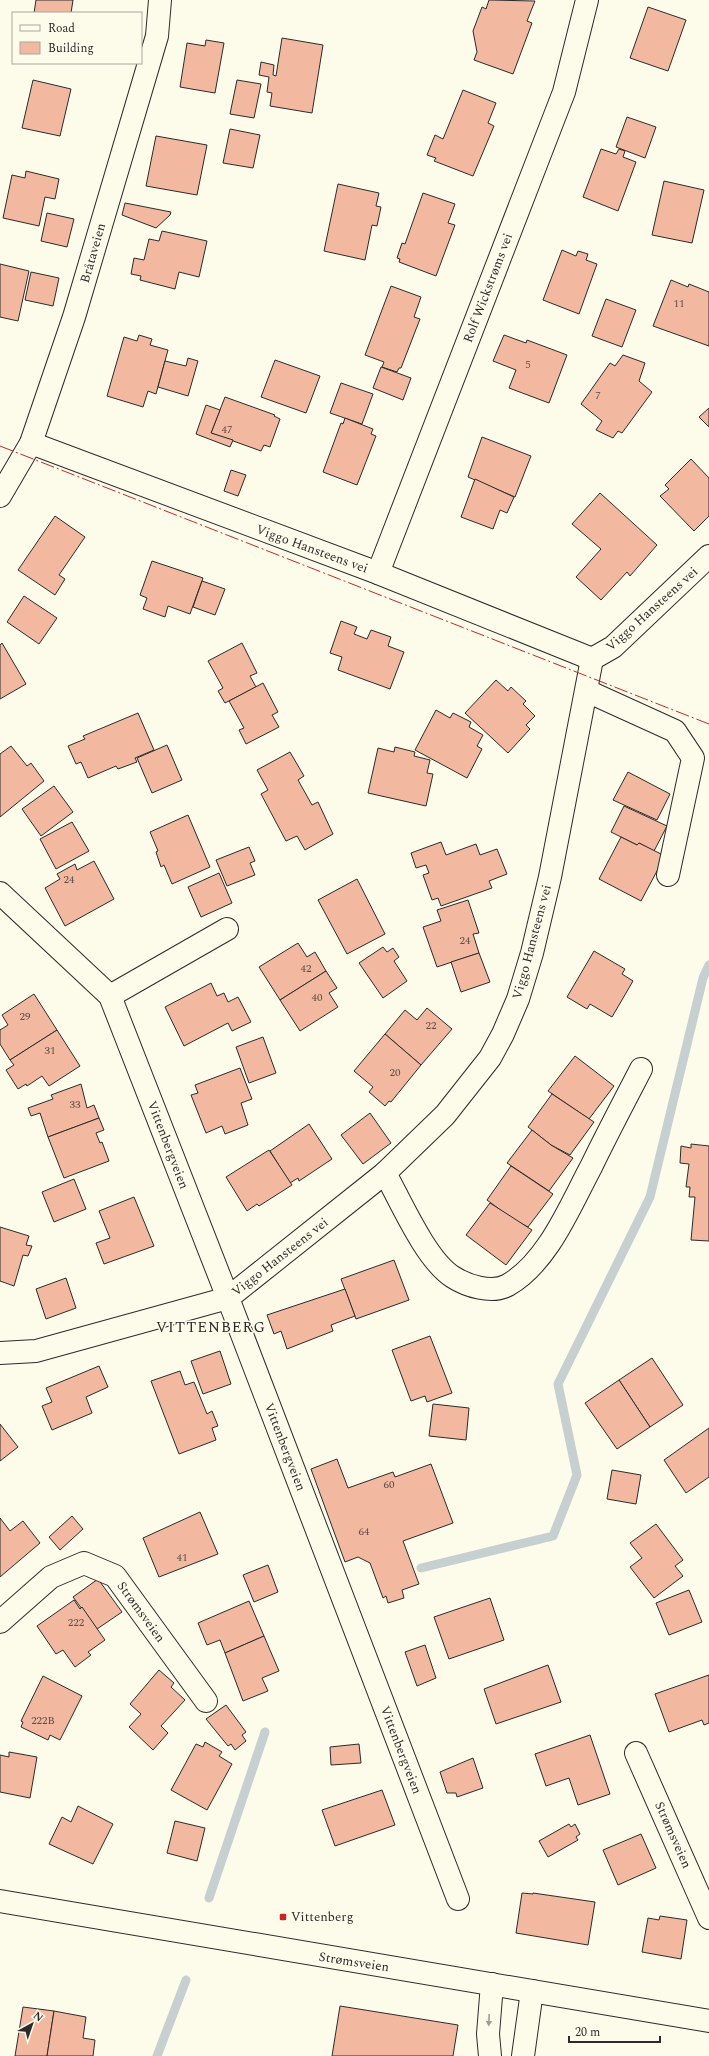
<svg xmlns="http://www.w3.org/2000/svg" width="709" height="2056" font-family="Spectral,serif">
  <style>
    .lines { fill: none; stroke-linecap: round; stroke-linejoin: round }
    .stream { stroke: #c7d0d0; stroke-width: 9 }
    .building { fill: #f2b8a0; stroke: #2b2b2b }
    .minor-casing { stroke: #2b2b2b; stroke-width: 24 }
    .tertiary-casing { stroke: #2b2b2b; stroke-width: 24 }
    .secondary-casing { stroke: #2b2b2b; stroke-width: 24 }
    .minor { stroke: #fdfbea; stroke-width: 22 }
    .tertiary { stroke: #fdfbea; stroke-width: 22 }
    .secondary { stroke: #fdfbea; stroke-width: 22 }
    .power { stroke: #c62828; stroke-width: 1; stroke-dasharray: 14 3 2 3; stroke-linecap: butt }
    .oneway { fill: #9e9d94 }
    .poi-dot { fill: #c62828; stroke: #fdfbea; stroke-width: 1.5 }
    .labels { text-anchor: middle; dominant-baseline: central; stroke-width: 3; stroke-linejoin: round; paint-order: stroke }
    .number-label { font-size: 11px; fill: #5d4e48 }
    .street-label { font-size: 13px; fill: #2b2b2b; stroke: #fdfbea }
    .poi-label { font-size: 13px; fill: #2b2b2b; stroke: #fdfbea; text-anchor: start }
    .quarter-label { font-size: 15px; letter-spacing: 1px; fill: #2b2b2b; stroke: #fdfbea }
  </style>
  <rect width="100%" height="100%" fill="#fdfbea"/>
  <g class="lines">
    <g class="stream">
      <polyline points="421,1568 553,1536 577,1475 558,1384 650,1197 703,978 709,965"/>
      <polyline points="209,1898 265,1732"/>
      <polyline points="157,2056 186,1980"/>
    </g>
  </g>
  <g class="building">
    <polygon points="36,0 73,0 71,13 34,13"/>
    <polygon points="489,0 535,1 527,21 532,23 513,74 474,60 477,52 473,31 482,7 486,9"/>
    <polygon points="648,7 686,20 668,71 630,58"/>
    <polygon points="282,38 323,45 312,113 270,106 272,93 267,92 269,77 259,75 261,62 274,65 273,75 276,76"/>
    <polygon points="206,40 224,43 215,93 180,87 187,43 205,46"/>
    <polygon points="33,80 71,89 60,136 22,128"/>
    <polygon points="237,80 261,84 254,118 230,114"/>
    <polygon points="463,90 496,103 488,123 494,126 473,176 434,161 436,158 427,155 435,135 443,139"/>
    <polygon points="627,117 656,127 645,158 616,147"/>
    <polygon points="230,129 260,135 253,168 223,163"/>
    <polygon points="156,136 207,145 197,195 146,186"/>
    <polygon points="601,149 616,154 619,149 625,151 623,157 636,162 618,211 583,197"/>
    <polygon points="26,171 59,179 55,199 45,197 39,226 3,218 12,175 25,178"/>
    <polygon points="664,181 704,190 692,243 652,235"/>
    <polygon points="338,184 379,193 376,206 381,207 377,226 372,225 365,260 324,251"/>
    <polygon points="423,193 455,204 448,223 455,225 436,276 399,262 400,259 397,258 402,243 405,244"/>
    <polygon points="125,203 171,212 170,215 156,228 122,215"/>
    <polygon points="47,213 74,219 67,247 41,241"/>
    <polygon points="162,231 207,241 199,277 179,272 175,289 140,280 141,276 131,274 134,258 144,260 149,239 159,241"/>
    <polygon points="562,250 576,256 578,251 588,254 586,260 597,264 579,314 543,300"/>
    <polygon points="0,264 29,271 18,321 0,317"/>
    <polygon points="31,272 59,278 53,306 25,300"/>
    <polygon points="671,280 688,287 689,284 709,292 709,346 653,326"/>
    <polygon points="391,286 421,297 414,317 420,319 401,368 399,368 397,372 382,367 384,362 365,355"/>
    <polygon points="606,299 636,310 622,347 592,336"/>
    <polygon points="139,335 152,339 150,345 168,350 156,394 148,391 143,407 107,396 124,337 137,341"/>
    <polygon points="504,335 526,343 527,340 567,355 549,403 509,388 516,370 493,361"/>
    <polygon points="623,355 645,363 639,381 652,392 622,433 618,431 613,438 596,430 602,421 581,404 610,363 615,366"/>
    <polygon points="188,358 198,361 188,396 158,387 165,361 186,366"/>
    <polygon points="275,360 320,376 306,413 261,397"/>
    <polygon points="381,367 411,378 403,400 373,388"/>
    <polygon points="341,383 373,394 362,424 330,413"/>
    <polygon points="225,397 275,415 274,416 280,419 270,447 264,445 261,451 211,433"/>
    <polygon points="206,405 220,410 211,433 233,440 230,447 196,434"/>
    <polygon points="709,408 709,427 699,417"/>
    <polygon points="345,418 373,429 371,434 376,436 357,485 323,472 341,423 343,424"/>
    <polygon points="482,437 531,456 515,497 468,477"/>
    <polygon points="691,459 709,478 709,516 694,531 660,496 669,489 665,485"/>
    <polygon points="231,470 246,475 238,496 224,491"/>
    <polygon points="475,479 514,497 507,513 500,510 493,529 461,517"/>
    <polygon points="600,493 657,545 630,576 627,572 601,600 576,577 601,549 572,524"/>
    <polygon points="55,516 85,537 59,575 65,579 55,595 18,570"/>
    <polygon points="152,561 203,578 190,614 168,606 165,617 143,609 147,598 140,595"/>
    <polygon points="202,581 225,589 215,615 193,607"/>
    <polygon points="24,596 57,618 39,644 7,622"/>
    <polygon points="341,621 357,627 354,634 367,639 371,630 391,637 388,646 404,652 390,689 338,670 342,657 330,653"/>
    <polygon points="2,643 26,684 0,699 0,645"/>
    <polygon points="242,643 257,673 250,676 256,687 225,703 218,691 223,688 208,661"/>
    <polygon points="496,680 508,691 511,687 526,701 523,704 535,716 526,725 530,729 508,753 465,713"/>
    <polygon points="263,683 278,712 272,715 279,727 246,744 239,730 244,728 229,701"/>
    <polygon points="436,710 450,718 453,713 471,722 469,727 483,735 477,746 482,749 467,778 415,750"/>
    <polygon points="138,713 154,750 135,758 137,762 118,769 116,766 88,778 81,762 76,764 68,746 85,739 83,736"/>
    <polygon points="167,745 182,780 152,793 137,758"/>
    <polygon points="11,746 27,766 31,763 44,781 0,817 0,754"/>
    <polygon points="395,747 415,752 414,756 430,760 427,773 433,774 426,806 368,793 378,748 394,752"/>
    <polygon points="290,752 304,776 298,780 312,805 318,802 333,834 305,850 297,836 286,841 261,794 268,790 257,770"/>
    <polygon points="628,772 670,794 657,820 613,800"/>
    <polygon points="54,786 73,812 41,836 22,809"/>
    <polygon points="624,806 667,826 654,851 639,843 637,845 611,832"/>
    <polygon points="188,815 210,867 172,884 164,865 161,867 156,852 158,851 150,832"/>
    <polygon points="72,822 89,851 56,869 40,839"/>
    <polygon points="621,837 637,845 639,843 665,856 641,901 599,879"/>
    <polygon points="441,842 446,855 476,844 480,855 497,849 507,874 489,881 492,888 441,906 438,898 432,900 423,875 429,873 426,865 416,868 411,853"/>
    <polygon points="249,847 255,861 250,863 255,875 227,886 216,860"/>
    <polygon points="94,861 114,899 65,926 45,888 60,879 57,874 75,864 77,870"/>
    <polygon points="219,873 232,903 201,917 188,887"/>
    <polygon points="357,879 385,934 347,954 318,900"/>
    <polygon points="468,900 479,933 473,934 479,953 437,967 423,927 441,921 437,910"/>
    <polygon points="298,943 307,957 315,952 326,971 280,1000 259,967"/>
    <polygon points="383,947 387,952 393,948 399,957 394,961 407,981 383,998 359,963"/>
    <polygon points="594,951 625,969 622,974 633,981 612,1017 590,1004 587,1009 567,997"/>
    <polygon points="479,953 490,982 461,992 451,962"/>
    <polygon points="326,971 337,988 329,993 338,1007 300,1031 280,1000"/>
    <polygon points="211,983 217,996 224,993 228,1002 238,997 251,1022 232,1031 228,1023 184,1046 165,1007"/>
    <polygon points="34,994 57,1030 10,1060 0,1044 0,1030 8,1025 2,1015"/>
    <polygon points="427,1008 452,1029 421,1065 385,1034 405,1010 417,1020"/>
    <polygon points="57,1030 80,1066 49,1086 42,1076 27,1086 26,1084 18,1089 6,1070 14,1065 10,1060"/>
    <polygon points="385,1034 421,1065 391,1102 389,1101 385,1106 369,1092 373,1087 354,1071"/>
    <polygon points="263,1037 276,1073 249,1083 236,1047"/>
    <polygon points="575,1056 614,1086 589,1119 548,1091"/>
    <polygon points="240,1068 252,1099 241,1103 248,1125 225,1134 222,1126 206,1133 191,1095 198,1093 195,1085"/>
    <polygon points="81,1084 87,1108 94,1105 99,1118 48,1137 40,1113 31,1116 28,1108 53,1099 51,1095"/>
    <polygon points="552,1094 594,1122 570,1155 551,1145 528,1127"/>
    <polygon points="370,1113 391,1143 363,1164 341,1135"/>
    <polygon points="99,1118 104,1130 96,1133 100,1143 102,1142 109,1161 64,1178 48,1137"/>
    <polygon points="309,1124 332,1159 299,1181 298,1178 290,1183 270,1151"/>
    <polygon points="532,1130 551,1145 573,1158 549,1191 507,1163"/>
    <polygon points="691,1144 709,1146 709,1241 691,1240 695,1197 689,1197 690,1187 686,1187 689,1164 680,1163 681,1146 691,1148"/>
    <polygon points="269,1150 292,1185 259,1206 257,1204 247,1211 226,1177"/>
    <polygon points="511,1166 553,1194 528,1227 511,1218 487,1200"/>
    <polygon points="74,1179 86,1209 54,1222 42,1192"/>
    <polygon points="134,1197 154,1246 104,1264 96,1243 110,1238 99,1211"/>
    <polygon points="490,1203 532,1230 506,1265 466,1235"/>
    <polygon points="0,1227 29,1236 26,1245 32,1246 28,1256 23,1255 14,1286 0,1281"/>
    <polygon points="394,1260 409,1300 356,1319 341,1279"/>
    <polygon points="66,1278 76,1308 46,1319 36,1289"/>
    <polygon points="345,1289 355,1316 331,1325 333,1331 287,1349 281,1331 274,1334 267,1315"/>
    <polygon points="430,1336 452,1393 427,1402 425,1396 411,1401 392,1350"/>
    <polygon points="220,1351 231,1384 203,1394 191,1361"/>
    <polygon points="652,1358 683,1405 650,1427 619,1380"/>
    <polygon points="99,1366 108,1387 86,1397 92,1413 52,1430 42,1406 52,1402 46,1388"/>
    <polygon points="180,1371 185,1385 194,1382 207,1414 212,1411 218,1426 212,1428 216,1440 179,1454 151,1381"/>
    <polygon points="619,1380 650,1427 617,1449 585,1403"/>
    <polygon points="433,1404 469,1408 466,1440 429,1436"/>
    <polygon points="0,1424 18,1447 0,1461"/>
    <polygon points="709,1428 709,1477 686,1493 664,1460"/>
    <polygon points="337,1459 348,1488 393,1472 395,1477 431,1464 453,1523 403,1541 419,1584 402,1590 404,1598 388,1603 386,1596 383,1598 370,1563 358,1557 345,1562 311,1469"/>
    <polygon points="612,1470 641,1475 636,1504 607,1499"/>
    <polygon points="200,1512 218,1554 159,1577 143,1538"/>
    <polygon points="72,1516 83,1529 60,1550 49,1537"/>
    <polygon points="0,1518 10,1531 23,1521 40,1543 0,1577"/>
    <polygon points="656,1524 683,1560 675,1566 683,1576 654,1598 630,1567 642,1558 630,1543"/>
    <polygon points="268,1565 278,1592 254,1602 243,1575"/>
    <polygon points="98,1579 122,1612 97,1629 73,1597"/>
    <polygon points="689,1590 702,1622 669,1635 656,1603"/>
    <polygon points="490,1598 504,1640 449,1659 434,1617"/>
    <polygon points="74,1600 80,1609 82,1607 105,1640 88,1652 91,1655 75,1667 63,1650 56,1654 37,1626"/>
    <polygon points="249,1601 264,1636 225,1653 220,1640 207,1645 198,1623"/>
    <polygon points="264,1636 279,1671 262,1678 268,1691 243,1701 225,1653"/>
    <polygon points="425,1645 436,1678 417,1686 405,1652"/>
    <polygon points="548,1665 561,1702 496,1724 484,1689"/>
    <polygon points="159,1670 174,1683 171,1687 185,1700 161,1726 168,1733 153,1750 129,1727 141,1714 130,1704"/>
    <polygon points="709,1675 709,1723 704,1725 702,1720 669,1732 655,1694"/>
    <polygon points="43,1676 82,1696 60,1740 50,1735 48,1740 21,1727 23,1722 21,1721"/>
    <polygon points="226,1705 246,1732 242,1735 246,1741 235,1750 231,1744 228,1746 206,1719"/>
    <polygon points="590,1735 610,1794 578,1805 569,1778 546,1786 535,1754"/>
    <polygon points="205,1742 222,1752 219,1756 232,1764 207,1810 171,1790 196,1744 203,1747"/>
    <polygon points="359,1744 361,1763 331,1765 330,1747"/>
    <polygon points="9,1752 37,1757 30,1798 0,1792 0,1755 9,1757"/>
    <polygon points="473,1758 483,1788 457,1797 456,1793 447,1793 440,1772"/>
    <polygon points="382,1790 395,1825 335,1846 322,1810"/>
    <polygon points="78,1806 113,1824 93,1864 49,1844 62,1817 71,1822"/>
    <polygon points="175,1821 205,1828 197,1861 167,1853"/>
    <polygon points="569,1824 571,1827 575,1824 580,1834 576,1837 578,1840 548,1857 539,1841"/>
    <polygon points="641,1834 656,1868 618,1885 603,1850"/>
    <polygon points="522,1893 533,1894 533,1893 595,1902 588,1945 516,1933"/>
    <polygon points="660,1916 687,1920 681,1959 642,1952 648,1918 659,1920"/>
    <polygon points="340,2006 458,2025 453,2056 332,2056"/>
    <polygon points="23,2007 54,2011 47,2056 15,2056"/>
    <polygon points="54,2011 86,2017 83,2038 95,2040 93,2056 47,2056"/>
  </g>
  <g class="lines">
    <defs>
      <g id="minor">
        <polyline points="31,443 378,573 592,659"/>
        <polyline points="0,496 31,443 74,317 157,36 160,0"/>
        <polyline points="378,573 564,92 587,0"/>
        <polyline points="592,659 613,647 709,556"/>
        <polyline points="587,691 675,731 693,758 668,875"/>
        <polyline points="0,893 110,996 228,1298 458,1899"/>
        <polyline points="110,996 227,929"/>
        <path d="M 385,1173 C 401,1202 426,1260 453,1277 C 467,1286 492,1294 508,1285 C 548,1262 570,1206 591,1167 C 607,1134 624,1102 641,1069"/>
        <polyline points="0,1353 36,1351 228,1298 385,1173 445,1115 490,1058 503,1034 518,999 532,953 550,877 592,659"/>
        <polyline points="0,1622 51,1577 84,1563 115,1576 206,1701"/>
        <polyline points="636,1753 709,1918"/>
      </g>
      <g id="tertiary">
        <polyline points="490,2056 488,2034 492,1984"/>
        <polyline points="523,2056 532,1991"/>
      </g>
      <polyline id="secondary" points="0,1901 709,2021"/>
    </defs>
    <use href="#minor" class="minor-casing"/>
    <use href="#tertiary" class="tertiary-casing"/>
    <use href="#secondary" class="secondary-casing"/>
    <use href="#minor" class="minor"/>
    <use href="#tertiary" class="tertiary"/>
    <use href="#secondary" class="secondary"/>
    <polyline class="power" points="0,446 709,724"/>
  </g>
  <defs><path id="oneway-solid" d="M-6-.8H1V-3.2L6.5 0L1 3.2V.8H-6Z"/></defs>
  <use class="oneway" href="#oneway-solid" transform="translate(489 2020) rotate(92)"/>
  <rect class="poi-dot" x="279" y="1913" width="8" height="8" rx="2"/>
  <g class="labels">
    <g class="number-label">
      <text x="679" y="303">11</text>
      <text x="528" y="364">5</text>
      <text x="598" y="395">7</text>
      <text x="227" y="429">47</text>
      <text x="69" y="879">24</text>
      <text x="465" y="940">24</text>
      <text x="306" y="968">42</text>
      <text x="317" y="997">40</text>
      <text x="25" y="1016">29</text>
      <text x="431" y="1025">22</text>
      <text x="50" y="1050">31</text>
      <text x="395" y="1072">20</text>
      <text x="75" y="1104">33</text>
      <text x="389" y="1484">60</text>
      <text x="364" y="1531">64</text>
      <text x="182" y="1557">41</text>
      <text x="76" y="1622">222</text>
      <text x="43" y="1720">222B</text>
    </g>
    <g class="street-label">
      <text transform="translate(93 253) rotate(-74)">Bråtaveien</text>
      <text transform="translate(488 288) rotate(-69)">Rolf Wickstrøms vei</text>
      <text transform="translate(312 549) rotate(20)">Viggo Hansteens vei</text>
      <text transform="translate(652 609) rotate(-42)">Viggo Hansteens vei</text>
      <text transform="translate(532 942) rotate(-75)">Viggo Hansteens vei</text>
      <text transform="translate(168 1145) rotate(69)">Vittenbergveien</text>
      <text transform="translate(280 1257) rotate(-38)">Viggo Hansteens vei</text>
      <text transform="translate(285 1447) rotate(69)">Vittenbergveien</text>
      <text transform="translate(141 1612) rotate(54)">Strømsveien</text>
      <text transform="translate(401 1750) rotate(69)">Vittenbergveien</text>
      <text transform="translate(673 1835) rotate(66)">Strømsveien</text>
      <text transform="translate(354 1962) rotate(9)">Strømsveien</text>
    </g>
    <g class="poi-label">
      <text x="291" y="1917">Vittenberg</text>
    </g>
    <g class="quarter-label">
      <text x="211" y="1327">VITTENBERG</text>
    </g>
  </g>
  <rect x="12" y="12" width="130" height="52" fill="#fdfbea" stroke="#a9a89e"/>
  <rect x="20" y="25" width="20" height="6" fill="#fdfbea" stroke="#a9a89e"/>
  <text x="48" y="32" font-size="12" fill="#2b2b2b">Road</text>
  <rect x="20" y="42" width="20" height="12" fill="#f2b8a0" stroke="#a9a89e"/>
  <text x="48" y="52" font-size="12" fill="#2b2b2b">Building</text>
  <g transform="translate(32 2024) rotate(40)" stroke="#fdfbea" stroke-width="3" paint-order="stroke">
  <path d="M0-3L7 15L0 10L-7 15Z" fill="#2b2b2b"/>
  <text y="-6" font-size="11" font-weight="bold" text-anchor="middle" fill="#2b2b2b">N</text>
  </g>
  <path d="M569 2036v6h91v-6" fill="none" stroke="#2b2b2b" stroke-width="2"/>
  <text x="575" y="2036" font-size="12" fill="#2b2b2b" stroke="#fdfbea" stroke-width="3" paint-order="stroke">20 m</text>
</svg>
